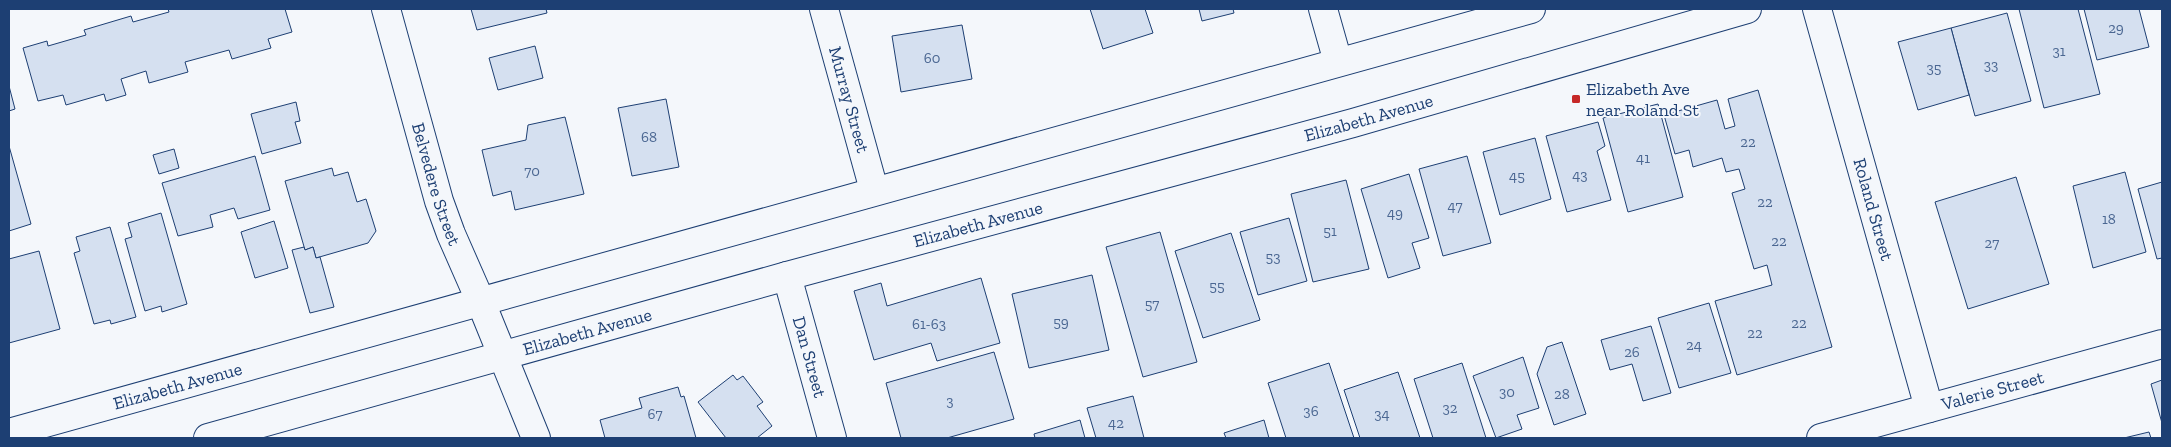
<svg xmlns="http://www.w3.org/2000/svg" width="2171" height="447" font-family="'Zilla Slab',serif">
  <style>
    .building { fill: #d5e0f0; stroke: #1d3f73 }
    .lines { fill: none; stroke-linecap: round; stroke-linejoin: round }
    .minor-casing { stroke: #1d3f73; stroke-width: 30 }
    .trunk-casing { stroke: #1d3f73; stroke-width: 30 }
    .minor { stroke: #f4f7fb; stroke-width: 28 }
    .trunk { stroke: #f4f7fb; stroke-width: 28 }
    .poi-dot { fill: #c62828; stroke: #f4f7fb; stroke-width: 2 }
    .labels { text-anchor: middle; dominant-baseline: central; stroke-width: 4; stroke-linejoin: round; paint-order: stroke }
    .number-label { font-size: 15px; fill: #4b6792 }
    .poi-label { font-size: 18px; fill: #1d3f73; stroke: #f4f7fb; text-anchor: start }
    .street-label { font-size: 18px; fill: #1d3f73; stroke: #f4f7fb }
  </style>
  <rect width="100%" height="100%" fill="#f4f7fb"/>
  <g class="building">
    <polygon points="168,9 285,9 292,32 268,39 271,48 232,59 229,50 185,62 188,72 149,83 146,71 121,79 126,95 106,101 104,94 66,105 63,95 38,101 23,48 47,41 48,46 86,35 84,30 131,16 133,22 169,12"/>
    <polygon points="471,9 546,9 547,13 477,30"/>
    <polygon points="1090,9 1145,9 1153,33 1103,49"/>
    <polygon points="1199,9 1233,9 1234,13 1202,21"/>
    <polygon points="2019,9 2078,9 2100,94 2044,108"/>
    <polygon points="2084,9 2139,9 2149,47 2097,60"/>
    <polygon points="2007,13 2031,101 1975,116 1951,28"/>
    <polygon points="962,25 972,79 901,92 892,36"/>
    <polygon points="1951,28 1969,95 1918,110 1898,42"/>
    <polygon points="535,46 543,78 498,90 489,58"/>
    <polygon points="9,86 15,109 9,111"/>
    <polygon points="1758,90 1832,347 1737,375 1715,301 1772,285 1767,265 1754,269 1732,193 1745,189 1739,169 1726,172 1722,158 1693,167 1689,150 1675,154 1664,115 1717,100 1725,129 1735,126 1728,99"/>
    <polygon points="666,99 679,167 632,176 618,108"/>
    <polygon points="296,102 300,121 295,122 301,143 262,154 251,114"/>
    <polygon points="1658,104 1683,197 1628,212 1603,118"/>
    <polygon points="565,117 584,194 515,210 511,191 493,196 482,150 526,140 528,125"/>
    <polygon points="1598,122 1605,146 1597,151 1611,200 1567,212 1546,136"/>
    <polygon points="1535,138 1551,199 1500,215 1483,152"/>
    <polygon points="9,146 31,224 9,231"/>
    <polygon points="174,149 179,168 159,174 153,155"/>
    <polygon points="255,156 270,210 238,219 234,208 210,215 213,227 178,236 162,183"/>
    <polygon points="1467,156 1491,243 1443,256 1419,169"/>
    <polygon points="332,168 334,176 348,172 357,202 366,199 376,231 368,243 316,258 313,247 305,250 285,181"/>
    <polygon points="2125,172 2146,252 2093,268 2073,186"/>
    <polygon points="1409,174 1429,238 1412,243 1420,268 1388,278 1361,189"/>
    <polygon points="2016,177 2049,284 1968,309 1935,202"/>
    <polygon points="1346,180 1369,269 1313,282 1291,194"/>
    <polygon points="2162,182 2162,258 2157,259 2138,189"/>
    <polygon points="161,213 187,304 162,312 161,306 145,311 125,239 132,237 128,223"/>
    <polygon points="1289,218 1307,281 1258,295 1240,232"/>
    <polygon points="274,221 288,268 255,278 241,232"/>
    <polygon points="110,227 136,317 111,324 110,320 94,324 74,253 80,251 76,237"/>
    <polygon points="1160,232 1197,362 1143,377 1106,247"/>
    <polygon points="1231,233 1260,320 1203,338 1175,251"/>
    <polygon points="304,247 305,250 313,247 316,258 320,257 334,307 310,313 292,250"/>
    <polygon points="39,251 60,329 9,343 9,259"/>
    <polygon points="1092,275 1109,350 1029,368 1012,294"/>
    <polygon points="981,278 1000,343 937,361 931,343 874,360 854,291 881,283 887,306"/>
    <polygon points="1709,303 1731,373 1679,388 1658,318"/>
    <polygon points="1651,326 1671,393 1643,401 1632,364 1610,370 1601,340"/>
    <polygon points="1562,342 1586,414 1554,425 1537,374 1547,347"/>
    <polygon points="994,352 1014,419 947,438 901,438 886,383"/>
    <polygon points="1523,357 1539,408 1517,415 1522,429 1496,438 1473,376"/>
    <polygon points="1329,363 1354,438 1286,438 1268,383"/>
    <polygon points="1462,363 1486,438 1433,438 1414,379"/>
    <polygon points="1398,372 1420,438 1360,438 1344,390"/>
    <polygon points="733,375 737,380 743,376 763,402 757,406 772,426 757,438 726,438 698,402"/>
    <polygon points="2162,380 2162,423 2151,384"/>
    <polygon points="678,387 681,397 684,396 696,438 605,438 600,420 642,408 639,398"/>
    <polygon points="1133,396 1144,438 1096,438 1087,408"/>
    <polygon points="1080,420 1085,438 1035,438 1034,434"/>
    <polygon points="1264,420 1269,438 1226,438 1224,433"/>
    <polygon points="2149,432 2151,438 2124,438"/>
  </g>
  <g class="lines">
    <defs>
      <g id="minor">
        <path id="s1" d="M 386,9 L 439,201 L 451,234 L 480,300 L 536,438"/>
        <path id="s2" d="M 824,9 L 874,190"/>
        <polyline points="1323,9 1338,62"/>
        <path id="s3" d="M 1817,9 L 1929,408"/>
        <path id="s4" d="M 787,276 L 832,438"/>
        <path id="s5" d="M 1821,438 L 2162,344"/>
      </g>
      <g id="trunk">
        <path id="s6" d="M 9,433 L 1531,9"/>
        <path id="s7" d="M 208,438 L 787,276 L 1353,123 L 1747,9"/>
      </g>
    </defs>
    <use href="#minor" class="minor-casing"/>
    <use href="#trunk" class="trunk-casing"/>
    <use href="#minor" class="minor"/>
    <use href="#trunk" class="trunk"/>
  </g>
  <rect class="poi-dot" x="1571" y="94" width="10" height="10" rx="2.5"/>
  <g class="labels">
    <g class="number-label">
      <text x="2116" y="28">29</text>
      <text x="2059" y="51">31</text>
      <text x="932" y="58">60</text>
      <text x="1991" y="65">33</text>
      <text x="1934" y="68">35</text>
      <text x="649" y="137">68</text>
      <text x="1748" y="142">22</text>
      <text x="1643" y="158">41</text>
      <text x="532" y="171">70</text>
      <text x="1580" y="175">43</text>
      <text x="1517" y="176">45</text>
      <text x="1765" y="202">22</text>
      <text x="1455" y="206">47</text>
      <text x="1395" y="213">49</text>
      <text x="2109" y="219">18</text>
      <text x="1330" y="231">51</text>
      <text x="1779" y="241">22</text>
      <text x="1992" y="243">27</text>
      <text x="1273" y="257">53</text>
      <text x="1217" y="286">55</text>
      <text x="1152" y="304">57</text>
      <text x="1061" y="322">59</text>
      <text x="1799" y="323">22</text>
      <text x="929" y="324">61-63</text>
      <text x="1755" y="333">22</text>
      <text x="1694" y="345">24</text>
      <text x="1632" y="352">26</text>
      <text x="1507" y="392">30</text>
      <text x="1562" y="394">28</text>
      <text x="950" y="401">3</text>
      <text x="1450" y="408">32</text>
      <text x="1311" y="411">36</text>
      <text x="655" y="414">67</text>
      <text x="1382" y="414">34</text>
      <text x="1116" y="423">42</text>
    </g>
    <g class="poi-label">
      <text x="1586" y="89">Elizabeth Ave<tspan x="1586" dy="21">near Roland St</tspan></text>
    </g>
    <g class="street-label">
      <text stroke="none"><textPath href="#s2" startOffset="94">Murray Street</textPath></text>
      <text stroke="none"><textPath href="#s7" startOffset="1204">Elizabeth Avenue</textPath></text>
      <text stroke="none"><textPath href="#s1" startOffset="182">Belvedere Street</textPath></text>
      <text stroke="none"><textPath href="#s3" startOffset="208">Roland Street</textPath></text>
      <text stroke="none"><textPath href="#s7" startOffset="799">Elizabeth Avenue</textPath></text>
      <text stroke="none"><textPath href="#s7" startOffset="394">Elizabeth Avenue</textPath></text>
      <text stroke="none"><textPath href="#s4" startOffset="84">Dan Street</textPath></text>
      <text stroke="none"><textPath href="#s6" startOffset="175">Elizabeth Avenue</textPath></text>
      <text stroke="none"><textPath href="#s5" startOffset="178">Valerie Street</textPath></text>
    </g>
  </g>
  <rect width="2171" height="447" fill="none" stroke="#1d3f73" stroke-width="20"/>
</svg>
